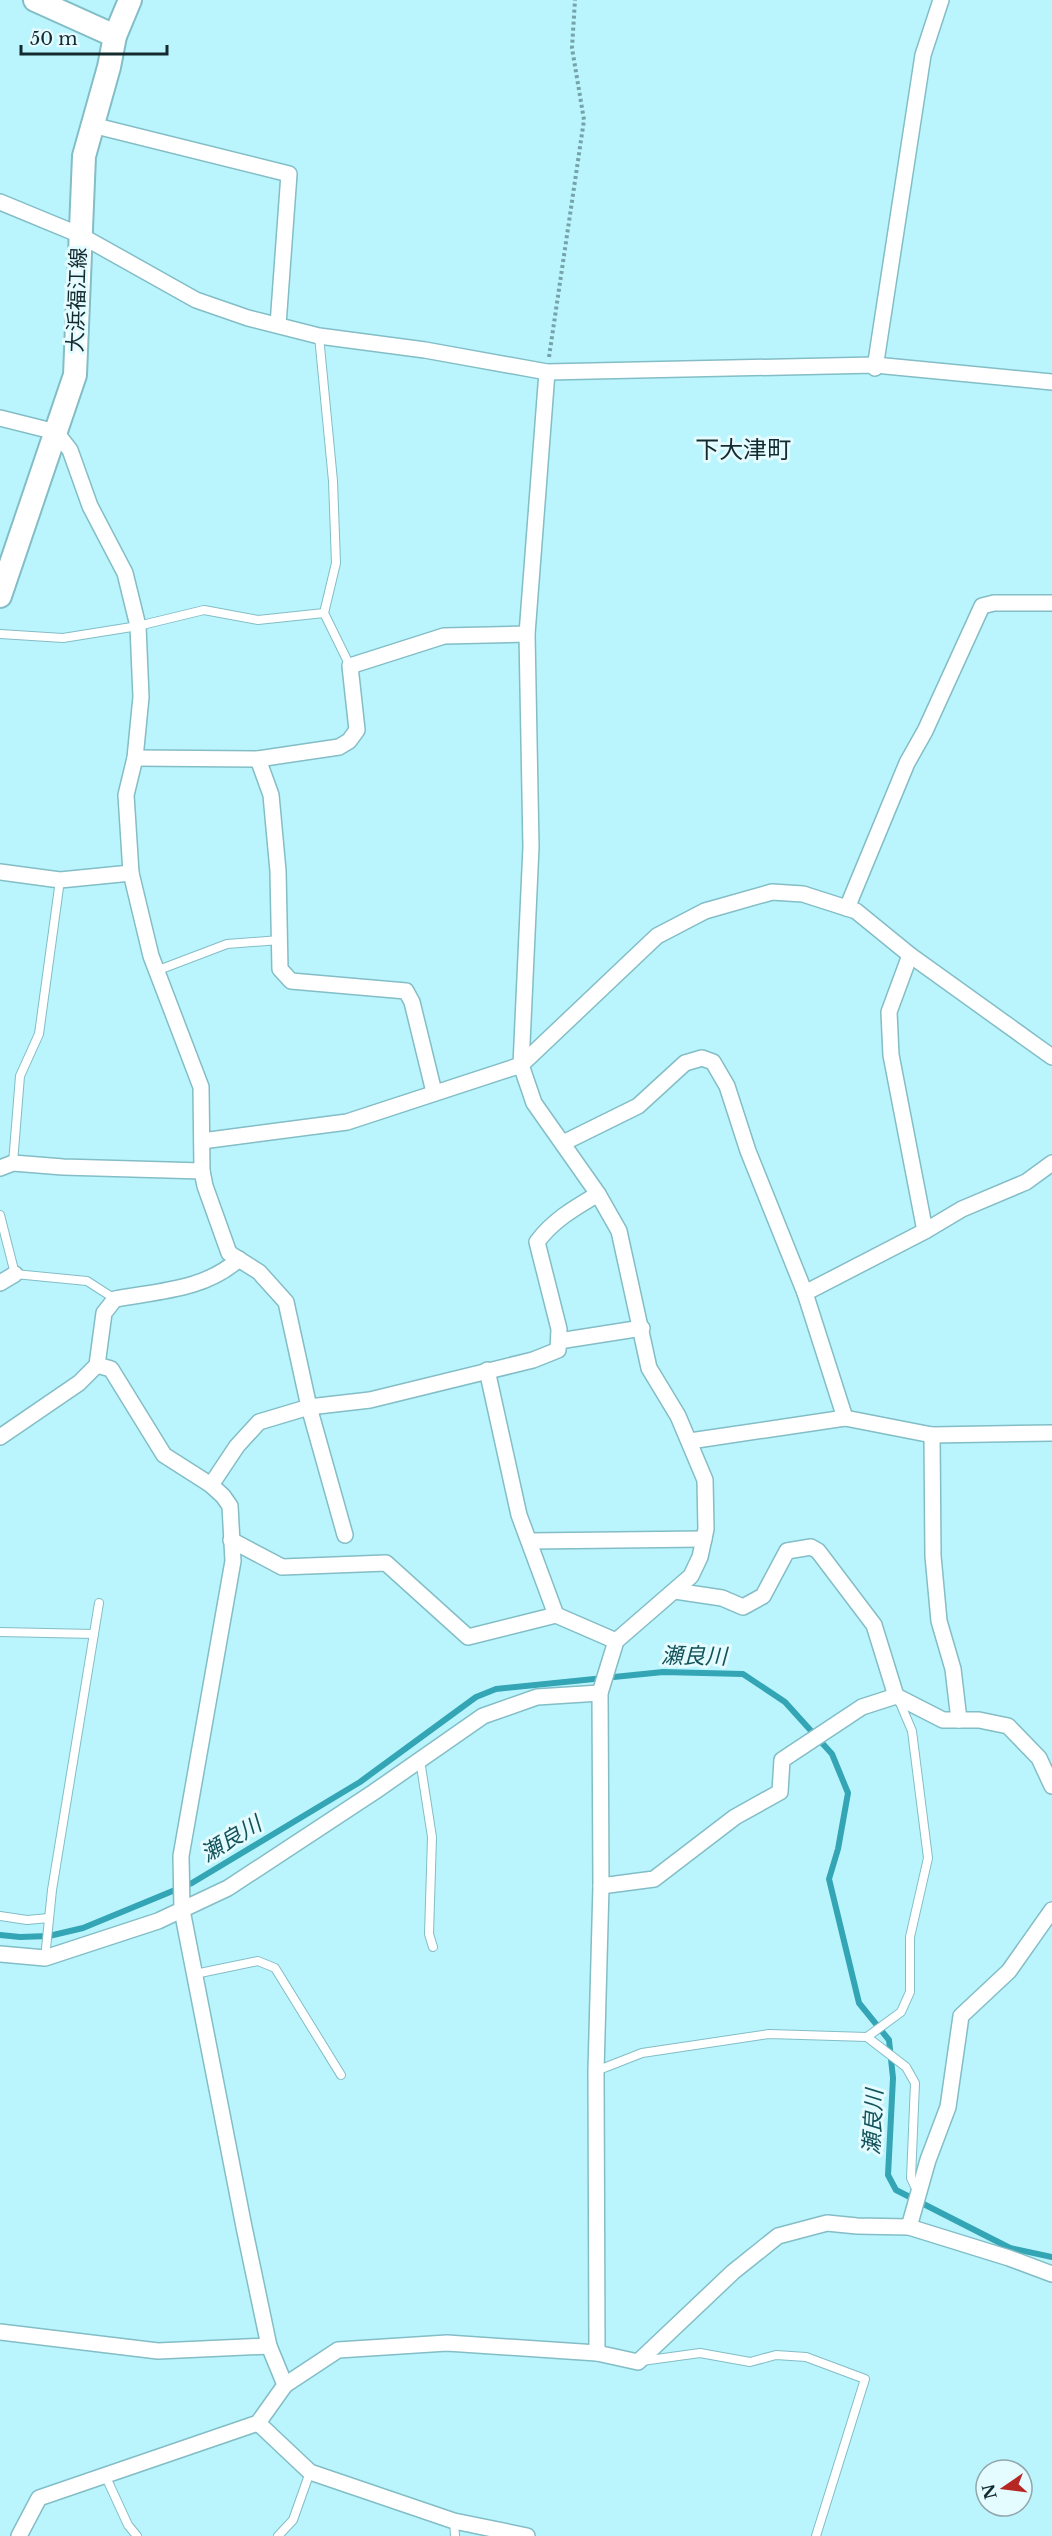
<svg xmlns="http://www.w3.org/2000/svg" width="1052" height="2536" font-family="'Libre Baskerville','Noto Sans JP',serif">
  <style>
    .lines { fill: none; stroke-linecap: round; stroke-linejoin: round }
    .stream { stroke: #33a5b4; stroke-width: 6 }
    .lane-casing { stroke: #83bdc6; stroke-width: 10 }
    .street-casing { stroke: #83bdc6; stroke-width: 18 }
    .secondary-casing { stroke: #83bdc6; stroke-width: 26 }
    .path { stroke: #76a2a9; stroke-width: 4; stroke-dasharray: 3 3; stroke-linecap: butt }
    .lane { stroke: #fff; stroke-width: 8 }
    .street { stroke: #fff; stroke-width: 15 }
    .secondary { stroke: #fff; stroke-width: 22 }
    .labels { text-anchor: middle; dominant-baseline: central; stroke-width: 6; stroke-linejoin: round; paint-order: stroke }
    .street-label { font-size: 21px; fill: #132a2e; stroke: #e4fbff }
    .water-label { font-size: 22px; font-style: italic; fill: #13525a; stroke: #e4fbff }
    .quarter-label { font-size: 24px; fill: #132a2e; stroke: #e4fbff }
  </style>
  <rect width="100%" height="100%" fill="#baf5fe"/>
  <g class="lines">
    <polyline class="stream" points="0,1935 20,1937 49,1936 83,1928 192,1883 360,1782 476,1697 496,1689 663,1672 743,1674 785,1702 832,1754 848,1793 838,1849 829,1879 859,2003 889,2040 893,2078 888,2175 896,2190 1010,2248 1052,2257"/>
    <defs>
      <g id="lane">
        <polyline points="319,336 333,481 336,563 324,613"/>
        <polyline points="0,634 63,638 138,626 204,610 258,620 324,613 350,666"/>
        <polyline points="156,971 227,944 280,940"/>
        <polyline points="13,1163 20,1076 39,1034 60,880"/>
        <polyline points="0,1215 15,1274 87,1281 115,1299"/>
        <polyline points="0,1632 94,1634"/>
        <polyline points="420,1760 432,1837 429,1934 433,1947"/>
        <polyline points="0,1916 27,1920 49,1918"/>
        <polyline points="45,1958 52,1890 99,1603"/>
        <polyline points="195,1974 258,1961 275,1968 341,2075"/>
        <polyline points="867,2037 901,2012 910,1992 910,1937 928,1858 912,1731 898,1698"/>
        <polyline points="596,2071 642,2053 769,2034 867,2037 906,2067 915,2083 911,2178 918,2193"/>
        <polyline points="642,2361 700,2353 750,2362 776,2355 806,2357 865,2379 816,2536"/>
        <polyline points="105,2475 128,2525 137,2536"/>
        <polyline points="454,2521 455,2536"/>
        <polyline points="278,2536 293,2520 310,2472"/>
      </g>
      <g id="street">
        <polyline points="92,125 289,174 278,325"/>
        <polyline points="0,202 80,235 196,300 248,318 319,336 425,350 547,372 875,365 1052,382"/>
        <polyline points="875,368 923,55 941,0"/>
        <polyline points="547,372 527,634 531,847 521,1065 534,1103 598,1194 619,1231 649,1368 678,1416 705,1480 706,1529 700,1557 691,1576 616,1641 600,1693 601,1886 596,2071 597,2353"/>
        <polyline points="0,418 56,432 70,450 90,506 125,573 138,626 141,697 135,758 126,795 131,873 151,956 201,1087 202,1171 205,1186 229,1253 259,1272 286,1302 309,1407 345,1535"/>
        <polyline points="135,758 258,759 339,747 349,741 357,730 350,666 444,636 527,634"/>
        <polyline points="258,759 271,795 278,871 280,969 291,981 406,991 412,1002 434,1092"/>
        <polyline points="0,872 60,880 131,873"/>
        <polyline points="847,908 907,763 925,731 982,606 994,603 1052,603"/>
        <polyline points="910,955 889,1012 891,1055 925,1231"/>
        <polyline points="202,1141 347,1122 521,1065 657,936 705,911 772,892 803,894 856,911 910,955 1052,1057"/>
        <polyline points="563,1143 638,1106 685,1063 702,1058 713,1062 727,1086 748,1151 805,1293 845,1418"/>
        <polyline points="0,1168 13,1163 63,1167 202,1171"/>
        <polyline points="0,1283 15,1274"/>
        <polyline points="805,1293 925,1231 962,1209 1026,1182 1052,1163"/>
        <polyline points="559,1341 642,1328"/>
        <polyline points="487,1370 519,1515 556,1615"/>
        <polyline points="932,1435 933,1556 939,1621 953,1669 959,1720"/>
        <path d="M 0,1437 L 79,1383 L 97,1365 L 104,1313 L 115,1299 C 159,1291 205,1290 239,1259"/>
        <polyline points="690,1441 845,1418 932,1435 1052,1433"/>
        <path d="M 211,1485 L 237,1446 L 259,1422 L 309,1407 L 370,1400 L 533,1360 L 558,1350 L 559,1329 L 537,1242 C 553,1220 576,1207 598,1194"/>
        <polyline points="231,1540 282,1567 386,1563 468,1637 556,1615 616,1641"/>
        <polyline points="530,1541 704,1539"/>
        <polyline points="675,1591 722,1598 743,1607 763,1596 787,1551 811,1547 818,1551 874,1625 896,1696 943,1720 979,1720 1008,1726 1039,1758 1052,1786"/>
        <polyline points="601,1886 654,1879 735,1817 780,1792 782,1760 862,1707 896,1696"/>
        <polyline points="0,1954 45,1958 158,1921 228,1888 374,1792 483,1716 537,1697 600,1693"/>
        <polyline points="909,2227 928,2160 948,2107 961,2016 1009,1971 1052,1910"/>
        <polyline points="0,2332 158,2351 269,2346"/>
        <polyline points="285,2385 338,2350 447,2343 597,2353 638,2362 733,2272 778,2236 827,2223 857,2226 909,2227 1009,2258 1052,2274"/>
        <polyline points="258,2423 310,2472 454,2521 527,2536"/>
        <polyline points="19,2536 39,2498 258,2423 285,2385 269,2346 244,2227 182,1910 181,1856 233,1561 230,1506 223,1496 211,1485 164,1455 111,1369 97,1365"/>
      </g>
      <g id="secondary">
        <polyline points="35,0 115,36"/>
        <polyline points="0,596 75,375 84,156 109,67 115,36 130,0"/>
      </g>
    </defs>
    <use href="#lane" class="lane-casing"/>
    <use href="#street" class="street-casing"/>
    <use href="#secondary" class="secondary-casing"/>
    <polyline class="path" points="549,357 584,120 572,48 575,0"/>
    <use href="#lane" class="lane"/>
    <use href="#street" class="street"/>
    <use href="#secondary" class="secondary"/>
  </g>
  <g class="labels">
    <g class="street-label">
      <text transform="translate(77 300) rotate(-88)">大浜福江線</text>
    </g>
    <g class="water-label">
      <text transform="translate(694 1656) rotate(1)">瀬良川</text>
      <text transform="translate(231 1839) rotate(-31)">瀬良川</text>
      <text transform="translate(873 2122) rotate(-87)">瀬良川</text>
    </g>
    <g class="quarter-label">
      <text x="743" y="449">下大津町</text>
    </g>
  </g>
  <g transform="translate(1004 2488) rotate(256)"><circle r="28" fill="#e4fbff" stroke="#90a7ab" stroke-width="1.5"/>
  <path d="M0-4.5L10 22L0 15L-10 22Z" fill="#b62723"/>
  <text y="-9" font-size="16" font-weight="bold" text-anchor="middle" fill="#132a2e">N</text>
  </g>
  <path d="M21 45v9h146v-9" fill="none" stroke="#132a2e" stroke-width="3"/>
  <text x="30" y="45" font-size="18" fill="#132a2e" stroke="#e4fbff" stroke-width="4.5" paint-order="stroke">50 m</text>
</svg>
